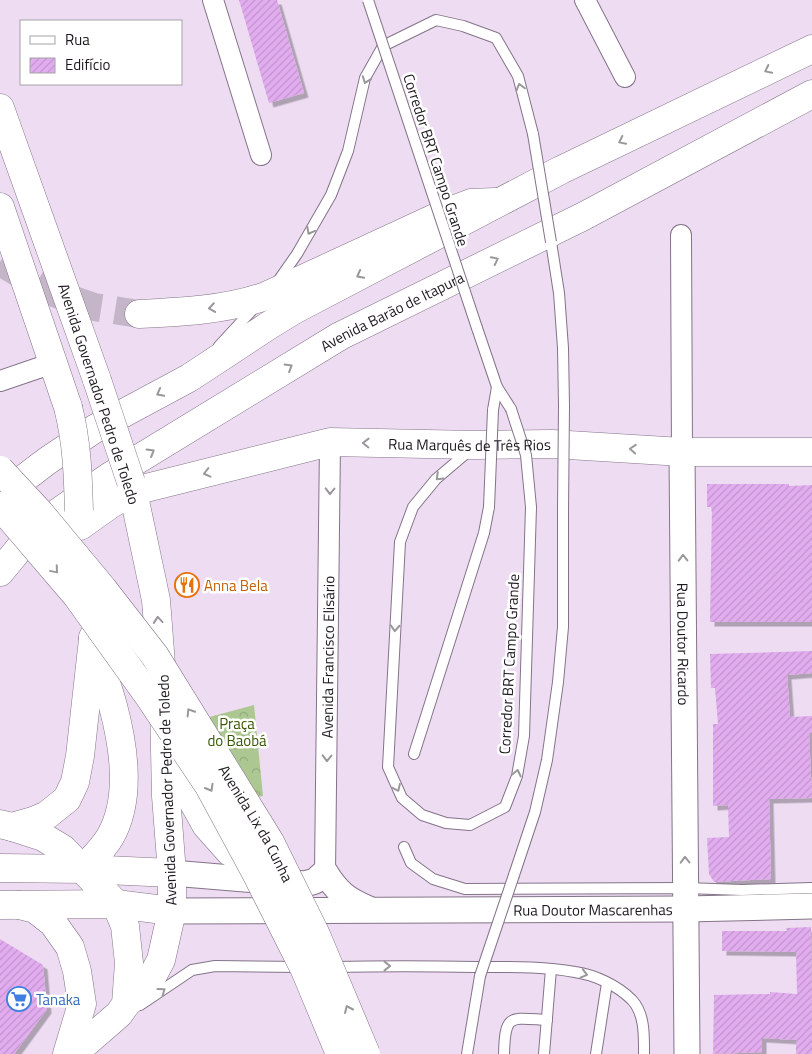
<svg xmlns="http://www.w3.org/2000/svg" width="812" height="1054" font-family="'Titillium Web',sans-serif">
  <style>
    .forest { fill: url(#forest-crowns) }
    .building { fill: url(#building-hatch); filter: url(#shadow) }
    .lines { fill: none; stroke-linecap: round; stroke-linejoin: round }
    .secondary-tunnel { stroke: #c4b5c8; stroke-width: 28; stroke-dasharray: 28 14; stroke-linecap: butt }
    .service-casing { stroke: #847488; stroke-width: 12 }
    .minor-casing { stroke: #847488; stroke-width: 22 }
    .tertiary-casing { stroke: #847488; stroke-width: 27 }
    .secondary-casing { stroke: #847488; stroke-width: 29 }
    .primary-casing { stroke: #847488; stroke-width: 29 }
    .service { stroke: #fff; stroke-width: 10 }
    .minor { stroke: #fff; stroke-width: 20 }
    .tertiary { stroke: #fff; stroke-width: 25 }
    .secondary { stroke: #fff; stroke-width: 28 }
    .primary { stroke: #fff; stroke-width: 28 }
    .service-bridge-casing { stroke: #847488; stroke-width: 12; stroke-linecap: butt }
    .secondary-bridge-casing { stroke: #847488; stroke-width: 29; stroke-linecap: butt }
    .trunk-bridge-casing { stroke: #847488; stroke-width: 29; stroke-linecap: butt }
    .service-bridge { stroke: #fff; stroke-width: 10 }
    .secondary-bridge { stroke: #fff; stroke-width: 28 }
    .trunk-bridge { stroke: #fff; stroke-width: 28 }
    .oneway { stroke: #9a979b }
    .labels { text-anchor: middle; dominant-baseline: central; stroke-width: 5; stroke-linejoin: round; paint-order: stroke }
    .street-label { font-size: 15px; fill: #1e1820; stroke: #fff }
    .food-label { font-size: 15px; fill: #c56008; stroke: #fff; text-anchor: start }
    .park-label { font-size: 15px; fill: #3a5806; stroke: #fff }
    .shop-label { font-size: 15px; fill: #366cbe; stroke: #fff; text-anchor: start }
  </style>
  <defs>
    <pattern id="forest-crowns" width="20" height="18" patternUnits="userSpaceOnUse" patternTransform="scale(1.25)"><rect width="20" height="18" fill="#adc792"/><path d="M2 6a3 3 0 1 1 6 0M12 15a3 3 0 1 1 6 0" fill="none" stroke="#94aa7e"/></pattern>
    <pattern id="building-hatch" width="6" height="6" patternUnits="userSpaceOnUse" patternTransform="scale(1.25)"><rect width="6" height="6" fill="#e2adef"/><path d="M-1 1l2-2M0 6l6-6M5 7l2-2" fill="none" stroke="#c194cd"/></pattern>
    <filter id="shadow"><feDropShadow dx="4.5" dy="4.5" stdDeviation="0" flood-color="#0004"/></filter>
  </defs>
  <rect width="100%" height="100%" fill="#eddcf2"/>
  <polygon class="forest" points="254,705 263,796 249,798 206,718"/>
  <g class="building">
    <polygon points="239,0 277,0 304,93 269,103"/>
    <polygon points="707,484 789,484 789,486 812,485 812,622 710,622 712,507 707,507"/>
    <polygon points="812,651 812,673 787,675 790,717 812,716 812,733 809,733 812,798 769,799 771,879 714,882 709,874 707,838 729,837 728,805 713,806 713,724 718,724 715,688 711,688 710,654"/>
    <polygon points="811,927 812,1054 796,1054 796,1040 762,1038 762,1052 713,1054 714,995 770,994 770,992 797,994 796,952 722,951 722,931 787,931 786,928"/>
    <polygon points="0,939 43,965 47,1009 14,1054 0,1054"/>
  </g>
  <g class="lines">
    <polyline class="secondary-tunnel" points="0,262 51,292 94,307 139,314"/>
    <defs>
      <g id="service">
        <polyline points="551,242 559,293 563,348 564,406"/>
        <polyline points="276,284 297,254 331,195 348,151 365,78 383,46 436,20 463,26 496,38 518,76 533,134"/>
        <polyline points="477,328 497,387 511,409"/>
        <polyline points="219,346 255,307"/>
        <polyline points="493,410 497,387"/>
        <polyline points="469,451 436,479 413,507 400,542 388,767 402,798 422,815 446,823 470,825 505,807 517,776 524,736 531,507"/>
        <polyline points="414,754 484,533 489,507"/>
        <polyline points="404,847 411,863 433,879 465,889 686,888 742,890 812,888"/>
        <polyline points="514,875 535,812 547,760 558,682 563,627 563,509"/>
        <path d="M 332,967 C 380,966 428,966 476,967 C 509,967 542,966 575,972 C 595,975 617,985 632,1000 C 645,1014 644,1036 644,1054"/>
        <polyline points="140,1005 192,970 215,966 300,967"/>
        <polyline points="467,1054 480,976"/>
        <path d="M 504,1054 C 505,1013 510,1018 547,1020"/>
        <polyline points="544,1054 551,969"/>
        <polyline points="596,1054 607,983"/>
      </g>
      <g id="minor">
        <polyline points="213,0 261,155"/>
        <polyline points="585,0 625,77"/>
        <polyline points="681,235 682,452"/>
        <polyline points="0,381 53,363"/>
        <path id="s1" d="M 325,872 L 330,442"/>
      </g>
      <g id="tertiary">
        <path id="s2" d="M 682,452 L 687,1054"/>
        <path d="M 172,873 L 305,884 L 315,881 L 325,872 C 337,892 347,900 369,909"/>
        <path id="s3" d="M 172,911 L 686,909 L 812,906"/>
      </g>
      <g id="secondary">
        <polyline points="0,108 97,380"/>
        <polyline points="0,207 68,407"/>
        <path d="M 139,314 C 182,312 225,310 266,296 L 450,211 L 471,203 L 495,202"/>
        <path id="s4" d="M 80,526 L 111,504 L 134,491 L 330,442 L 475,445 L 552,444 L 682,452 L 812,452"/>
        <polyline points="175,741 191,798 206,825 230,852 262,869"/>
        <polyline points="12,827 43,837 63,849 116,904 125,926 129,963 126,1004 119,1014 73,1054"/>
        <polyline points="0,868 83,869 172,873"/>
        <path d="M 83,869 C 92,859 103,849 110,837 C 132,799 124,747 113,706 C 107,683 97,660 93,637"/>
        <polyline points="0,905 116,904 172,911"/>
        <polyline points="19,905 35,909 53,923 70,947 77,971 82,1004 67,1054"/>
        <polyline points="126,1004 141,990 153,975 161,960 172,911 172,873 166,796 164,703 156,600 131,482"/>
      </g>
      <g id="primary">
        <polyline points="0,497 47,461 96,428 189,378 268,326 294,310 561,170 812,49"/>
        <path id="s5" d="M 0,572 L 37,527 L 109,477 L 340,336 L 584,216 L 812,94"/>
        <polyline points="0,824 12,827 33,821 47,815 67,799 75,782 80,756 93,639"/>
      </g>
    </defs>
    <use href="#service" class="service-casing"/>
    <use href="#minor" class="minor-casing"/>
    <use href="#tertiary" class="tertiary-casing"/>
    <use href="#secondary" class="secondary-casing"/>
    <use href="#primary" class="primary-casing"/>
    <use href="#service" class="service"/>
    <use href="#minor" class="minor"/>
    <use href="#tertiary" class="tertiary"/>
    <use href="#secondary" class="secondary"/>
    <use href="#primary" class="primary"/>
    <defs>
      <g id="service-bridge">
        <polyline points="368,0 477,328"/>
        <polyline points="533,134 551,242"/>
        <polyline points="511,409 526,455 531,507"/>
        <polyline points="489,507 493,410"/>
        <polyline points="563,509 564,406"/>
        <polyline points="480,976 514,875"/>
      </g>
      <g id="secondary-bridge">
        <polyline points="97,380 131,482"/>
        <path d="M 68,407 C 77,442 78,476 79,511"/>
      </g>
      <g id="trunk-bridge">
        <path id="s6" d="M 0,470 L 40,513 L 103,589 L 155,656 L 270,842 L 316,935 L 366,1054"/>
        <polyline points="0,506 77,596 148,695 209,786 255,871 305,970 340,1054"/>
      </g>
    </defs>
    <use href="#service-bridge" class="service-bridge-casing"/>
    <use href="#secondary-bridge" class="secondary-bridge-casing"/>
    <use href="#trunk-bridge" class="trunk-bridge-casing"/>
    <use href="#service-bridge" class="service-bridge"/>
    <use href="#secondary-bridge" class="secondary-bridge"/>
    <use href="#trunk-bridge" class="trunk-bridge"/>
  </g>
  <defs><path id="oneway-chevron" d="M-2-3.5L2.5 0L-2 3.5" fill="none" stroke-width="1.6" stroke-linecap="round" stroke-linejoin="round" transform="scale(1.25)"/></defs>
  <g class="oneway">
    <use href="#oneway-chevron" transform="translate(768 70) rotate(154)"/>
    <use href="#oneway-chevron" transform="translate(366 80) rotate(110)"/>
    <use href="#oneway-chevron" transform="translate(520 87) rotate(-105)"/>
    <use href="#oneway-chevron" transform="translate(622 141) rotate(154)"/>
    <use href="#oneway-chevron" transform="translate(310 231) rotate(118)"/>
    <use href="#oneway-chevron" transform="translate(495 260) rotate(-26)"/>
    <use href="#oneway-chevron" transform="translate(360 275) rotate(152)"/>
    <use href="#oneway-chevron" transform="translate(212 308) rotate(172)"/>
    <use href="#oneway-chevron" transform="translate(289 367) rotate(-31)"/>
    <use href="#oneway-chevron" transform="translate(160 393) rotate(152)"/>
    <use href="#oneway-chevron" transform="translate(366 443) rotate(-179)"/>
    <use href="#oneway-chevron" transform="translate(633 449) rotate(-176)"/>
    <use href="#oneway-chevron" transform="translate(151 452) rotate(-31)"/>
    <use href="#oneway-chevron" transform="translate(207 473) rotate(166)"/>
    <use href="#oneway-chevron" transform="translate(439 477) rotate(136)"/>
    <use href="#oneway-chevron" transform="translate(330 491) rotate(91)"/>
    <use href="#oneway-chevron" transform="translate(683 558) rotate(-91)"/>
    <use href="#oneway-chevron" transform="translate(55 570) rotate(50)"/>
    <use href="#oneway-chevron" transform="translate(158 620) rotate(-95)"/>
    <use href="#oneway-chevron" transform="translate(395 628) rotate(93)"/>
    <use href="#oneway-chevron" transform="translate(190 712) rotate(-122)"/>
    <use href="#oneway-chevron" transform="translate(327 758) rotate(91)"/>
    <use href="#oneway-chevron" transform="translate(517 773) rotate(-77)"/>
    <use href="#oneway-chevron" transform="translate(210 788) rotate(60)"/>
    <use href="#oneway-chevron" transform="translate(397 788) rotate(65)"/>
    <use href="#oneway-chevron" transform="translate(685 860) rotate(-91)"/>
    <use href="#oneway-chevron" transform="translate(387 966)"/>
    <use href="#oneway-chevron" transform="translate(584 974) rotate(15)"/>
    <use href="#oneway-chevron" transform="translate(162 991) rotate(-36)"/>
    <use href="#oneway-chevron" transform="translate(348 1009) rotate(-114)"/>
  </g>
  <defs>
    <symbol id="restaurant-ring" viewBox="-11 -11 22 22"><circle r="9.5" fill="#fff" stroke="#e8710a" stroke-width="1.5"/><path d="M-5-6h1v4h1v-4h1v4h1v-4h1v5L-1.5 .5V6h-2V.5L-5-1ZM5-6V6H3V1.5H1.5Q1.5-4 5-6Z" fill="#e8710a"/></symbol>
    <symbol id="supermarket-ring" viewBox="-11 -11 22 22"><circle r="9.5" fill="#fff" stroke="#3f7fe0" stroke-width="1.5"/><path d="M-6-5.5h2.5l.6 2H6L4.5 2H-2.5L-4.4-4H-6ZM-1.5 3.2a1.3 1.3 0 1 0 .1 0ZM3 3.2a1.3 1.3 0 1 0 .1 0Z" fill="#3f7fe0"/></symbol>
  </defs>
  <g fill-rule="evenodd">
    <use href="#restaurant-ring" x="173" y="571" width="28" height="28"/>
    <use href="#supermarket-ring" x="5" y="985" width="28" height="28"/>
  </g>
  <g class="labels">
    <g class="street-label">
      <text transform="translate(436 160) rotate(72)">Corredor BRT Campo Grande</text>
      <text stroke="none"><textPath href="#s5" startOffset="474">Avenida Barão de Itapura</textPath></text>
      <text transform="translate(99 394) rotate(72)">Avenida Governador Pedro de Toledo</text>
      <text stroke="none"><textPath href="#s4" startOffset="406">Rua Marquês de Três Rios</textPath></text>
      <text stroke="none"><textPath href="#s2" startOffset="192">Rua Doutor Ricardo</textPath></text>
      <text stroke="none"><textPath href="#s1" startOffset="215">Avenida Francisco Elisário</textPath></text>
      <text transform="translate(509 664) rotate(-87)">Corredor BRT Campo Grande</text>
      <text transform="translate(167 790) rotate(-92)">Avenida Governador Pedro de Toledo</text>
      <text stroke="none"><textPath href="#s6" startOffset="438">Avenida Lix da Cunha</textPath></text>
      <text stroke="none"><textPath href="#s3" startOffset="421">Rua Doutor Mascarenhas</textPath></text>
    </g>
    <g class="food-label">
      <text x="204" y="585">Anna Bela</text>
    </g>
    <g class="park-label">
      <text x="237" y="723">Praça<tspan x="237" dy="17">do Baobá</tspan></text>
    </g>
    <g class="shop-label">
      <text x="36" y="999">Tanaka</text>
    </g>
  </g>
  <rect x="20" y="20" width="162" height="65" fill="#ffffff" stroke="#a5a3a6"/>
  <rect x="30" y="36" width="25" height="8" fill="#ffffff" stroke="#a5a3a6"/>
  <text x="65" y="45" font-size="15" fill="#1e1820">Rua</text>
  <rect x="30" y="58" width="25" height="15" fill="url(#building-hatch)" stroke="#a5a3a6"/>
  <text x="65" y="70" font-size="15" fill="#1e1820">Edifício</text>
</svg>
